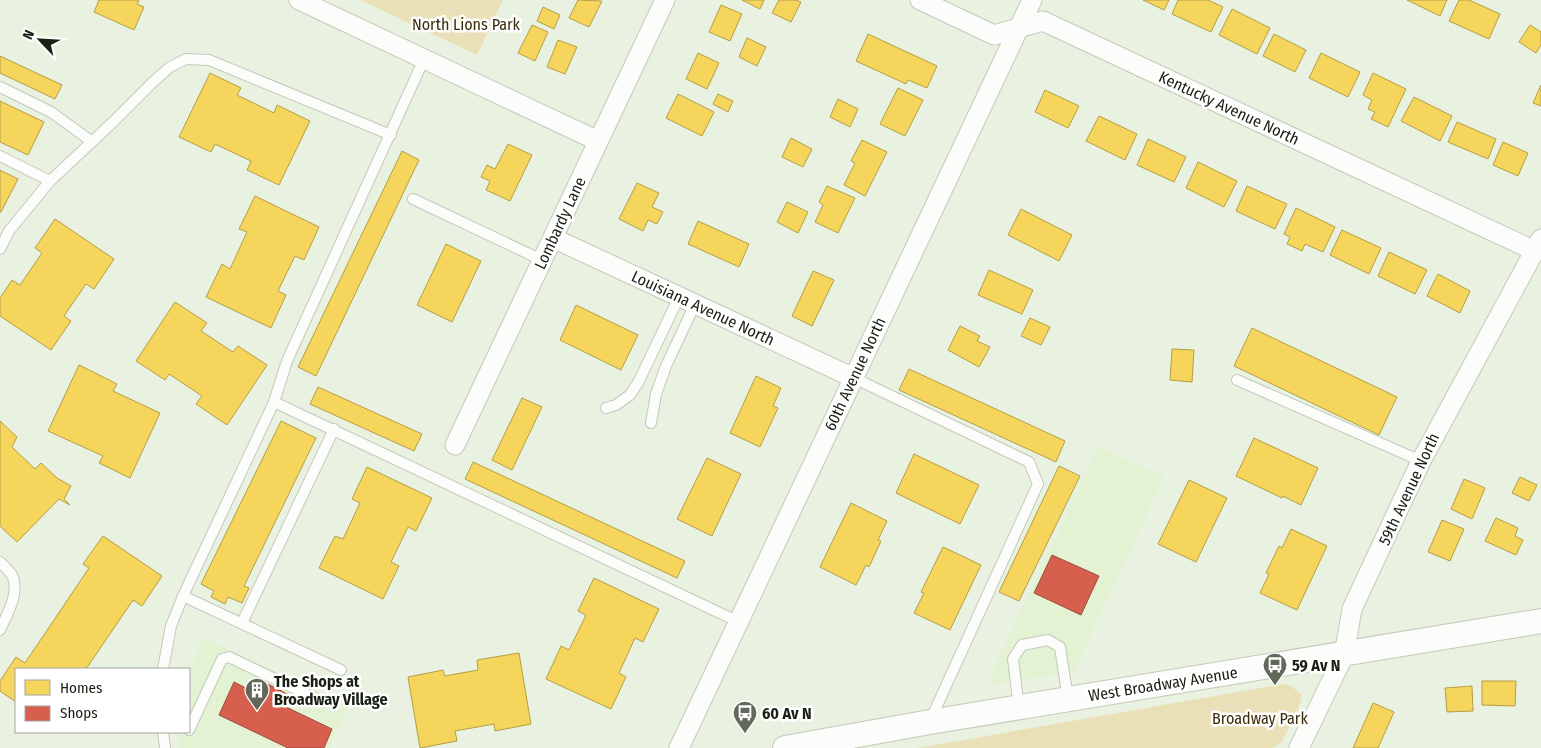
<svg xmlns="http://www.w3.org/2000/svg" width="1541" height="748" font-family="'Fira Sans Condensed',sans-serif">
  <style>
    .built { fill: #e3f2d3 }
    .green { fill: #eae0b8 }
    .homes { fill: #f6d55c; stroke: #b49e46 }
    .shops { fill: #d6604d; stroke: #9d4c3c }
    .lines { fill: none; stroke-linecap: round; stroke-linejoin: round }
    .service-casing { stroke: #c2c9bb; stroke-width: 12 }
    .minor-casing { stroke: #c2c9bb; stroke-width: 21 }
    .tertiary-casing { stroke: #c2c9bb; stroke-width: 26 }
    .service { stroke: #fcfdfa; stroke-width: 10 }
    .minor { stroke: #fcfdfa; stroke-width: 19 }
    .tertiary { stroke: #fcfdfa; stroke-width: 24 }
    .labels { text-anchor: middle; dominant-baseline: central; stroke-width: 5; stroke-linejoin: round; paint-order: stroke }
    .park-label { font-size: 16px; fill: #3b2d09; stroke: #fff }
    .street-label { font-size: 16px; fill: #191f13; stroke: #fff }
    .poi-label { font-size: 16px; font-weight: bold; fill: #191f13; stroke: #fff; text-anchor: start }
  </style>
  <rect width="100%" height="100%" fill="#e9f2e0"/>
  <g class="built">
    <polygon points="1098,448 1165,476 1074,671 986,685"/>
    <polygon points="204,638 349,706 329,748 180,748 178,732 189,732 189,671"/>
  </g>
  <g class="green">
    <polygon points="360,0 503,0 477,55"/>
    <polygon points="1284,684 1291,686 1301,694 1301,702 1282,742 1272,748 917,748"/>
  </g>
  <g class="homes">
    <polygon points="99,0 139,0 137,4 144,7 134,30 94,12"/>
    <polygon points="578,0 602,1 589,27 569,18"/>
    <polygon points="742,0 764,0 760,9"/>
    <polygon points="779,0 796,0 801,2 791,22 772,13"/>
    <polygon points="1143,0 1169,0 1164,10"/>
    <polygon points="1178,0 1208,0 1223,7 1211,32 1172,14"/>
    <polygon points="1407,0 1447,0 1440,16"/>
    <polygon points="1459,0 1469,0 1500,14 1489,39 1449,21"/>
    <polygon points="721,5 742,14 730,41 709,32"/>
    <polygon points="543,7 560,15 554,29 537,21"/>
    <polygon points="1232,9 1270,28 1257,54 1219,35"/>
    <polygon points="532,25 548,32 535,61 518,53"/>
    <polygon points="1530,25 1541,32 1541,45 1536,53 1519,42"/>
    <polygon points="868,34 937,66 927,88 908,80 906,84 856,61"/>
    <polygon points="1274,34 1306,50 1295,72 1263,56"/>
    <polygon points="747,38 766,47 757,66 739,57"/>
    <polygon points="558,40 577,47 565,74 547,67"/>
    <polygon points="698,53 719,63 707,89 686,79"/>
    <polygon points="1321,53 1360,72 1348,97 1309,78"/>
    <polygon points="0,56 62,85 55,99 0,73"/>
    <polygon points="210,73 241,88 237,95 274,113 277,105 310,121 279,185 247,170 251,161 215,144 211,152 179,137"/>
    <polygon points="1373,73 1406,89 1388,127 1371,119 1375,112 1368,109 1372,100 1363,95"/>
    <polygon points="1541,85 1541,106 1533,103"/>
    <polygon points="898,88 923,100 905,136 880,124"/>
    <polygon points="1045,90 1079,106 1068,128 1035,112"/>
    <polygon points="678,94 714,112 702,136 666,118"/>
    <polygon points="718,94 733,101 728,112 713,104"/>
    <polygon points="1414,97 1452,116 1440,141 1401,121"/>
    <polygon points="838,99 858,109 850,127 830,117"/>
    <polygon points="0,101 44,122 28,155 0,142"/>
    <polygon points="1099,116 1137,134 1125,160 1086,141"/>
    <polygon points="1457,122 1496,139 1488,159 1448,142"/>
    <polygon points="791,138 812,149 803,167 782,157"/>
    <polygon points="1148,139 1186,157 1174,182 1137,165"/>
    <polygon points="862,140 887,152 865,196 844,185 855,163 851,161"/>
    <polygon points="1503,142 1528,153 1518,176 1493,165"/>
    <polygon points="508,144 532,155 510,201 486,190 490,181 481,177 487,165 495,169"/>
    <polygon points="402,151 419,160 316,376 298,367"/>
    <polygon points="1198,162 1237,181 1224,207 1186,188"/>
    <polygon points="0,170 18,179 1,212 0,212"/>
    <polygon points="637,183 659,193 652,207 663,212 657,224 648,220 643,231 619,219"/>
    <polygon points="827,186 855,198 838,233 815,222 823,205 819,202"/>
    <polygon points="1247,186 1287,204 1275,229 1236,211"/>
    <polygon points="255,196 319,227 304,260 295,256 278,291 286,295 271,328 206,297 222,264 230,269 247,232 239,229"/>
    <polygon points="787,202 808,212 798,233 777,222"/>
    <polygon points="1296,208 1335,227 1323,252 1305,244 1302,251 1287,244 1290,237 1284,234"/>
    <polygon points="1021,209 1072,235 1059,261 1008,235"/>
    <polygon points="55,219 114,259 94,289 86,284 64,316 71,321 51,350 0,316 0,298 12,280 20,285 42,253 35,248"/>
    <polygon points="698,221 749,244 739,267 688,244"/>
    <polygon points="1342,230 1381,248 1369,274 1330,255"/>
    <polygon points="446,244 481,261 452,322 417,305"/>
    <polygon points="1389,252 1427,270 1415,294 1378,276"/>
    <polygon points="989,270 1033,290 1022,314 978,295"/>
    <polygon points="813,271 834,280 812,326 792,316"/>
    <polygon points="1438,274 1470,291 1460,313 1427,296"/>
    <polygon points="175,302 207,323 201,331 233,352 238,346 267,365 227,425 196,404 202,396 169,374 165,380 136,361"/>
    <polygon points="576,305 638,335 621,370 560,340"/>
    <polygon points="1030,318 1050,327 1041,345 1021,336"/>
    <polygon points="960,326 980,336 977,341 990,347 979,367 948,350"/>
    <polygon points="1252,328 1397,397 1379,435 1234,366"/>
    <polygon points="1172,349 1194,350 1192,382 1170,380"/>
    <polygon points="79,365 117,384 113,391 160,413 130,478 99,463 103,456 48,431"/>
    <polygon points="909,369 1065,441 1056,462 899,390"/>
    <polygon points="756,376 781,388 773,406 778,408 760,447 730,433"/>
    <polygon points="318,387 422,434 414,451 310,404"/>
    <polygon points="522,398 542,407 512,470 492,460"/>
    <polygon points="0,421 17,437 12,447 35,469 41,463 57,478 71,486 64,499 70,505 59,499 17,542 0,526"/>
    <polygon points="281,421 316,438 244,586 249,588 242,603 228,597 225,604 211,597 214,591 201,584"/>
    <polygon points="1254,438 1318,468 1301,505 1283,496 1282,498 1236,476"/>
    <polygon points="914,454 979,485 960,524 896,493"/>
    <polygon points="707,458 741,474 712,536 677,519"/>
    <polygon points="473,462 685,561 677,578 465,479"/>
    <polygon points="1059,466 1080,476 1019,601 999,592"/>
    <polygon points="367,467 432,498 416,531 408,527 391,562 399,566 383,599 319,568 335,536 343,539 360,503 352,499"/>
    <polygon points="1520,477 1537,485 1529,501 1512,493"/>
    <polygon points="1464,479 1485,488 1472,519 1451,509"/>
    <polygon points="1189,480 1227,498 1196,562 1158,544"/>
    <polygon points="851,503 887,521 878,540 881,541 869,567 866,565 856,585 820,567"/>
    <polygon points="1496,518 1518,528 1515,536 1523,540 1516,555 1485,541"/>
    <polygon points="1442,520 1464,529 1450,561 1428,552"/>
    <polygon points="1291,529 1327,546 1297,610 1260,593 1269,574 1266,573 1279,546 1282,548"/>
    <polygon points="103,536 162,576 142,606 133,600 86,669 16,669 16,702 0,691 0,681 16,657 25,663 89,568 83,564"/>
    <polygon points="943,547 981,565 950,630 914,613 924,593 921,592"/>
    <polygon points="594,578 659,609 643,642 635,638 619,673 626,677 611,709 546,679 561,646 569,650 586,615 578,611"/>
    <polygon points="519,653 531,724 495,731 494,724 455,731 457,741 420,748 408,677 443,670 445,676 478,670 477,660"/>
    <polygon points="1482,681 1516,681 1515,706 1482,705"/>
    <polygon points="1472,686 1473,711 1447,712 1445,688"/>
    <polygon points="1373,703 1394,712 1378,748 1353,748"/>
  </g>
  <g class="shops">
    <polygon points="1052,555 1099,576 1081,615 1034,593"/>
    <polygon points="260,680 291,696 286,707 332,729 324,748 288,748 219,715 234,682 254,692"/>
  </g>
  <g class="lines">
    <defs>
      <g id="service">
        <polyline points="0,87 51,112 91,141"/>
        <polyline points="0,156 50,181"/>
        <polyline points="413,199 542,260"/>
        <polyline points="0,249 9,231 50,181 112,123 153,82 170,67 186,59 209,60 391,135"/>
        <polyline points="854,378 1029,462 1038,484 930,721"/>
        <polyline points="1237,380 1421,461"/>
        <polyline points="274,402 739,622"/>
        <polyline points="606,408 616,405 630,395 639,381 679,297"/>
        <polyline points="651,423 656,394 666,366 695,304"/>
        <path d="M 0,562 C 4,566 11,572 13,577 C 19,595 7,614 0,630"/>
        <polyline points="183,596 341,670"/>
        <polyline points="242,623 334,429"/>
        <polyline points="163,669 171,626 183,596 274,402 287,361 424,59"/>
        <polyline points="1019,708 1013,659 1022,645 1048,640 1060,647 1068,699"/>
        <polyline points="189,730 222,659 229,657 323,702"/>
        <polyline points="163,732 165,748"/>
      </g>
      <g id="minor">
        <polyline points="299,0 598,141"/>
        <polyline points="920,0 994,35 1043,21 1535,251"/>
        <polyline points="553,238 854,378"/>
        <polyline points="455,445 665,0"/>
        <polyline points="679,748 1032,0"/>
        <polyline points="1299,748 1344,655 1352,609 1421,461 1541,239"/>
      </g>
      <polyline id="tertiary" points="785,748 930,722 1541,621"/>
    </defs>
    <use href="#service" class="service-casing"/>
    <use href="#minor" class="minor-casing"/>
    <use href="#tertiary" class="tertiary-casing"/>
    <use href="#service" class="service"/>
    <use href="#minor" class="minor"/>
    <use href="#tertiary" class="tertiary"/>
  </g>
  <defs>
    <symbol id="bus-pin" viewBox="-11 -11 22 30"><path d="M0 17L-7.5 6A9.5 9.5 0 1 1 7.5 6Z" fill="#62695b" stroke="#fff"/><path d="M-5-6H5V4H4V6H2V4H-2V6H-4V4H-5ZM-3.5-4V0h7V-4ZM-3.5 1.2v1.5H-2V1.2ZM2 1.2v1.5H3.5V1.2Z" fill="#fff"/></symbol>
    <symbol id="building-pin" viewBox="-11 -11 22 30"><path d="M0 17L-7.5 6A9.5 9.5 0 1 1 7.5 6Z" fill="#62695b" stroke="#fff"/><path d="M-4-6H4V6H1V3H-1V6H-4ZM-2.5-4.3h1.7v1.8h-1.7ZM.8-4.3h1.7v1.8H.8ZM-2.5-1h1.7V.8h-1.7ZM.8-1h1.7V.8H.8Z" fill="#fff"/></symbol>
  </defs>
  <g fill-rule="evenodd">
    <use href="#bus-pin" x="1261" y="651" width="28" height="38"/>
    <use href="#building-pin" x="243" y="676" width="28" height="38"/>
    <use href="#bus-pin" x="731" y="699" width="28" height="38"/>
  </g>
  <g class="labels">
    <g class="park-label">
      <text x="466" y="24">North Lions Park</text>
      <text x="1260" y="718">Broadway Park</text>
    </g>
    <g class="street-label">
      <text transform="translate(1229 108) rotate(25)">Kentucky Avenue North</text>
      <text transform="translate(560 223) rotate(-65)">Lombardy Lane</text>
      <text transform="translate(703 308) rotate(25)">Louisiana Avenue North</text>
      <text transform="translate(855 374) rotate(-65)">60th Avenue North</text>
      <text transform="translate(1409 489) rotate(-65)">59th Avenue North</text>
      <text transform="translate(1163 684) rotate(-9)">West Broadway Avenue</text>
    </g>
    <g class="poi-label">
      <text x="1292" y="665">59 Av N</text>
      <text x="274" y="681">The Shops at<tspan x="274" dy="18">Broadway Village</tspan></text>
      <text x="762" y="713">60 Av N</text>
    </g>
  </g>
  <rect x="15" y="668" width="175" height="65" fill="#ffffff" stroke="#a3a5a1"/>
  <rect x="25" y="680" width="25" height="15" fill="#f6d55c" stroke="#a3a5a1"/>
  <text x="60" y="693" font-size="15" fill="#191f13">Homes</text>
  <rect x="25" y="706" width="25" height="15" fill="#d6604d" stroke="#a3a5a1"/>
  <text x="60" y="718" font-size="15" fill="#191f13">Shops</text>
  <g transform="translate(40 40) rotate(295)" stroke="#ffffff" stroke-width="4" paint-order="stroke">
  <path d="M0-4L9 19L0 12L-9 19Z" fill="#191f13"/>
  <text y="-8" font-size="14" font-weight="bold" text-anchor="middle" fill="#191f13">N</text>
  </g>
</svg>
